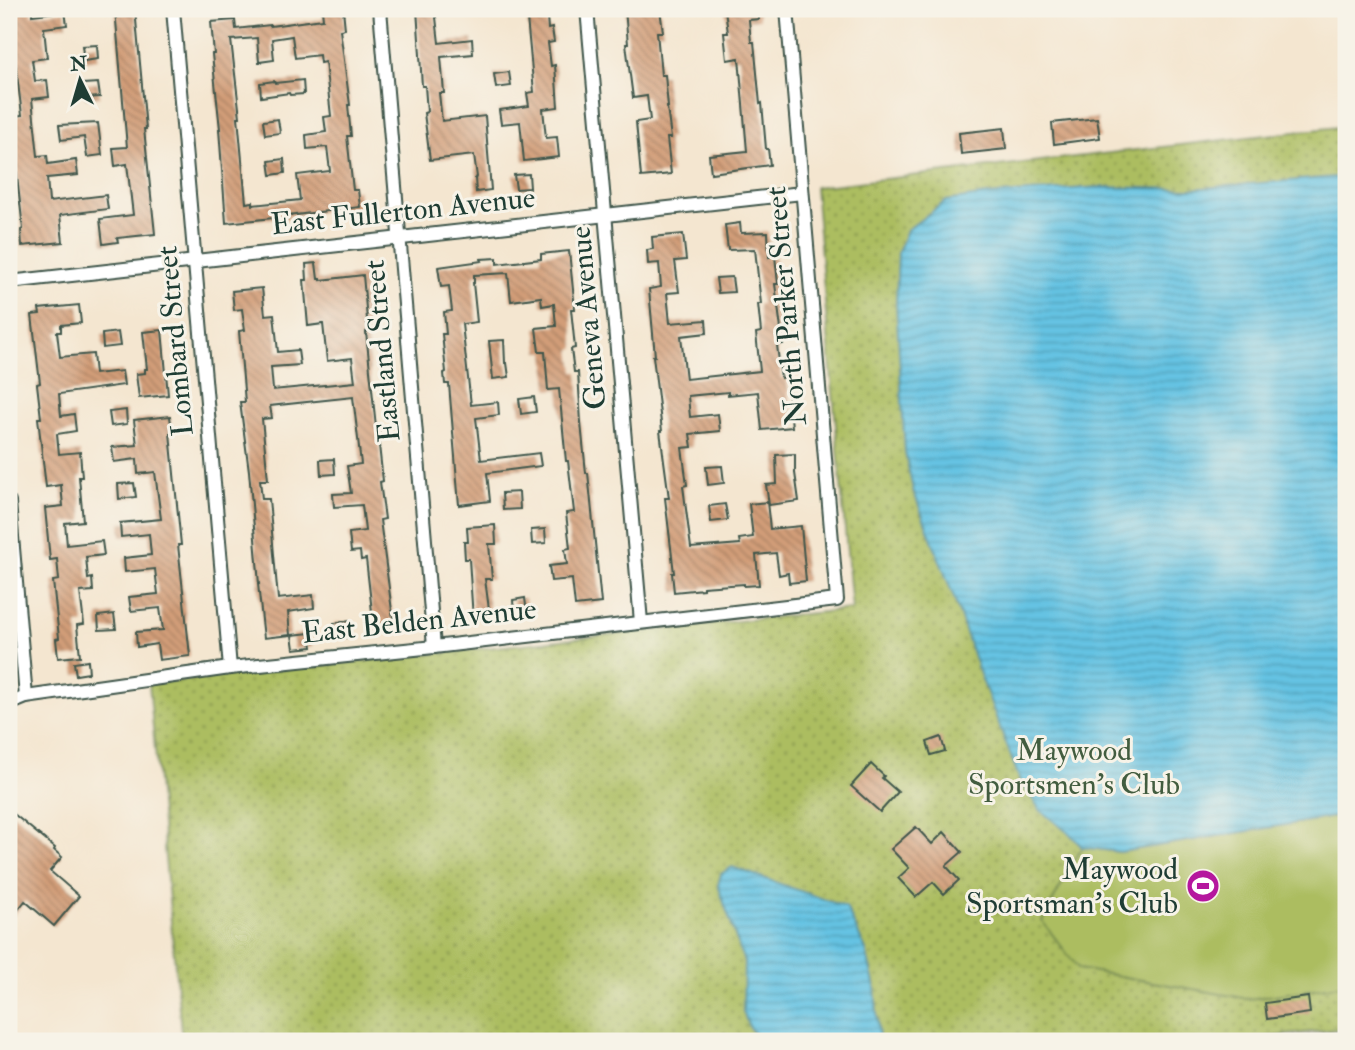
<svg xmlns="http://www.w3.org/2000/svg" width="1355" height="1050" font-family="'IM FELL Double Pica',serif">
  <style>
    .industrial { fill: url(#industrial-grid) }
    .park { fill: url(#park-dots); stroke: #667d4a; stroke-width: 2 }
    .pitch { fill: #acbd60; stroke: #667d4a; stroke-width: 2 }
    .water { fill: url(#water-rules); stroke: #42808c; stroke-width: 2 }
    .building { fill: url(#building-back-hatch); fill-rule: evenodd }
    .lines { fill: none; stroke-linecap: round; stroke-linejoin: round }
    .minor-casing { stroke: #3f564b; stroke-width: 16 }
    .minor { stroke: #fff; stroke-width: 12 }
    .labels { text-anchor: middle; dominant-baseline: central; stroke-width: 6; stroke-linejoin: round; paint-order: stroke }
    .street-label { font-size: 30px; fill: #1f3d34; stroke: #f7f3e8 }
    .park-label { font-size: 30px; fill: #425d3f; stroke: #f7f3e8 }
    .poi-label { font-size: 30px; fill: #1f3d34; stroke: #f7f3e8; text-anchor: end }
  </style>
  <defs>
    <pattern id="industrial-grid" width="8" height="8" patternUnits="userSpaceOnUse" patternTransform="scale(1.75)"><rect width="8" height="8" fill="#c8c4b8"/><path d="M0 4h8M4 0v8" fill="none" stroke="#aba99f"/></pattern>
    <pattern id="park-dots" width="8" height="8" patternUnits="userSpaceOnUse" patternTransform="scale(1.75)"><rect width="8" height="8" fill="#acbd60"/><path d="M2 2h.1M6 6h.1" fill="none" stroke="#8b9b50" stroke-width="1.8" stroke-linecap="round"/></pattern>
    <pattern id="water-rules" width="6" height="5" patternUnits="userSpaceOnUse" patternTransform="scale(1.75)"><rect width="6" height="5" fill="#65c3e3"/><path d="M0 2.5h6" fill="none" stroke="#53a0b9"/></pattern>
    <pattern id="building-back-hatch" width="6" height="6" patternUnits="userSpaceOnUse" patternTransform="scale(1.75)"><rect width="6" height="6" fill="#d29d78"/><path d="M-1 5l2 2M0 0l6 6M5-1l2 2" fill="none" stroke="#aa8163"/></pattern>
  </defs>
  <rect width="100%" height="100%" fill="#f7f3e8"/>
  <filter id="ink" filterUnits="userSpaceOnUse"><feTurbulence type="fractalNoise" baseFrequency=".0143" numOctaves="2"/><feDisplacementMap in="SourceGraphic" scale="14" xChannelSelector="R" yChannelSelector="G"/><feConvolveMatrix kernelMatrix="1 2 1 2 8 2 1 2 1" color-interpolation-filters="sRGB"/></filter>
  <filter id="wash" filterUnits="userSpaceOnUse"><feTurbulence type="fractalNoise" baseFrequency=".00686" numOctaves="4" result="noise"/><feDisplacementMap in="SourceGraphic" scale="28" xChannelSelector="R" yChannelSelector="G"/><feGaussianBlur stdDeviation="1.57" result="paint"/><feColorMatrix in="noise" values="0 0 0 0 0 0 0 0 0 0 0 0 0 0 0 0 0 1.4 0 .05"/><feComposite in="paint" operator="in"/></filter>
  <g filter="url(#wash)">
    <rect width="100%" height="100%" fill="#f4e6d0"/>
    <polygon class="industrial" points="1346,1029 1346,1041 1243,1041"/>
    <polygon class="park" points="1346,126 1346,1028 1233,1041 182,1041 149,684 852,609 815,187"/>
    <polygon class="pitch" points="1346,815 1346,984 1249,999 1079,969 1042,921 1082,847 1120,852"/>
    <g class="water">
      <polygon points="1346,176 1346,815 1120,852 1082,847 1071,835 1041,811 1021,783 978,669 954,598 913,490 905,452 896,303 898,252 907,230 946,201 986,195 1099,187 1190,189"/>
      <polygon points="732,867 846,907 866,950 875,987 879,1041 764,1041 750,1029 743,1012 744,962 718,885 721,874"/>
    </g>
    <g id="blocks">
      <g class="building">
        <polygon points="9,9 32,9 32,15 65,11 67,25 44,28 47,58 32,60 35,81 47,80 49,97 32,99 38,156 47,155 48,164 76,160 78,175 47,178 49,202 106,195 108,209 60,215 63,242 22,246 21,230 23,229 15,159 18,159 13,116 22,115 16,67 10,68"/>
        <polygon points="115,9 135,9 146,129 144,129 155,234 117,238 118,242 103,244 100,219 133,215 127,164 115,166 113,148 127,147"/>
        <path d="M 322,9 L 343,9 L 345,29 L 340,30 L 350,105 L 348,105 L 351,136 L 347,136 L 353,190 L 358,190 L 360,207 L 288,216 L 288,219 L 274,220 L 273,218 L 226,223 L 219,129 L 220,129 L 212,54 L 214,54 L 211,22 L 235,20 L 236,29 L 270,25 L 270,26 L 323,19 ZM 292,36 L 295,58 L 319,55 L 320,63 L 325,62 L 331,116 L 324,117 L 326,132 L 306,135 L 307,149 L 327,147 L 330,171 L 297,175 L 300,200 L 253,205 L 253,202 L 246,203 L 238,117 L 240,117 L 231,40 L 257,38 L 259,62 L 274,60 L 272,39 Z"/>
        <polygon points="417,9 435,9 439,43 472,39 473,54 441,57 444,93 439,93 442,121 485,116 491,190 476,192 475,178 477,177 474,155 430,160 424,113 427,112 425,86 422,86"/>
        <polygon points="625,9 660,9 663,32 657,32 661,75 665,75 668,107 667,107 671,138 667,138 671,174 641,177 636,122 650,120 647,96 633,98 626,44 628,44"/>
        <polygon points="725,9 758,9 759,19 749,20 751,42 754,42 760,104 762,103 766,149 768,149 770,165 711,173 709,155 747,151 739,58 727,60 724,33 728,33"/>
        <polygon points="547,16 548,29 552,28 554,42 548,43 551,66 555,65 558,107 543,109 546,138 557,137 559,157 524,161 520,122 501,124 499,110 529,106 527,93 534,92 527,18"/>
        <polygon points="97,45 98,59 84,61 82,46"/>
        <polygon points="509,72 511,86 496,88 494,74"/>
        <polygon points="303,80 304,94 290,95 289,93 261,97 260,83 274,81 275,83"/>
        <polygon points="98,83 100,97 85,98 83,84"/>
        <polygon points="1097,118 1100,138 1054,144 1052,123"/>
        <polygon points="278,119 280,133 265,135 263,121"/>
        <polygon points="98,123 102,155 87,157 84,137 61,140 59,125"/>
        <polygon points="1004,128 1006,149 961,154 959,133"/>
        <polygon points="284,159 285,173 271,175 269,161"/>
        <polygon points="529,174 530,188 516,189 514,175"/>
        <polygon points="740,223 741,233 768,232 769,257 775,256 778,284 775,284 783,344 777,345 781,378 787,377 792,427 762,430 758,392 728,395 728,392 688,396 690,417 718,414 720,431 690,434 692,447 682,448 687,485 683,486 691,548 740,544 739,539 753,537 749,504 767,502 770,529 801,526 806,581 789,583 788,573 779,575 776,553 756,555 759,585 744,586 744,584 703,587 703,589 674,592 672,573 674,573 665,498 669,498 660,431 662,431 653,356 655,356 649,289 661,287 659,263 648,264 647,250 653,249 652,237 683,234 686,260 675,261 679,292 667,293 670,323 706,320 707,333 681,336 686,379 760,371 756,333 761,332 758,304 761,304 755,249 728,250 725,225"/>
        <polygon points="569,251 575,309 571,309 575,348 571,349 574,372 578,372 581,423 586,473 588,473 590,492 601,603 575,606 572,579 551,581 549,566 567,564 565,549 570,548 566,513 574,512 568,461 566,461 559,389 548,390 545,352 539,352 536,328 556,326 554,304 542,306 541,297 511,301 508,273 474,275 474,283 473,283 477,322 462,324 471,405 498,402 499,415 476,418 481,460 539,453 541,466 487,473 490,501 459,505 449,384 445,384 444,373 446,372 442,334 446,334 444,312 452,311 449,286 441,287 438,267 482,261 481,259 497,258 497,264 541,259 541,254"/>
        <polygon points="316,263 318,279 321,279 321,280 363,275 368,331 366,332 376,427 378,426 380,444 379,445 383,481 380,482 385,519 380,520 394,626 374,629 366,559 361,560 360,551 351,552 349,533 365,531 362,505 334,507 333,494 351,493 347,466 361,464 353,397 270,406 272,418 262,419 268,480 260,480 262,499 269,499 278,599 313,595 314,608 288,612 290,635 264,638 258,584 259,584 249,471 240,402 245,402 239,331 245,330 242,309 234,310 232,291 262,288 265,315 274,314 278,352 298,350 300,365 271,367 273,390 355,382 352,358 327,361 323,324 308,326 304,280 307,280 306,264"/>
        <polygon points="732,277 734,292 718,293 716,278"/>
        <polygon points="79,305 81,323 61,325 61,332 57,332 60,357 93,354 95,374 122,371 124,385 59,394 61,416 74,414 76,431 57,434 59,454 80,452 82,477 79,477 83,521 65,523 67,545 102,541 104,555 86,557 88,579 92,578 93,591 80,592 84,624 77,625 80,656 58,658 56,639 59,638 53,581 59,580 57,559 50,560 45,508 63,506 61,485 46,487 38,418 41,418 37,384 40,383 32,315 40,314 39,309"/>
        <polygon points="162,330 168,395 139,398 136,374 145,373 145,369 147,369 143,332"/>
        <polygon points="118,332 120,346 103,348 102,334"/>
        <polygon points="504,340 505,363 507,363 509,377 493,379 489,341"/>
        <polygon points="534,397 536,412 521,414 519,399"/>
        <polygon points="126,410 127,424 111,426 109,412"/>
        <polygon points="170,416 172,433 170,433 181,545 178,545 190,656 159,660 157,644 137,647 136,632 163,630 160,608 131,611 129,597 158,594 155,569 125,572 124,558 151,555 149,534 121,537 120,523 161,519 155,472 138,474 137,459 114,462 112,447 137,445 134,420"/>
        <polygon points="795,454 795,473 799,501 769,505 766,485 777,484 776,455"/>
        <polygon points="334,459 335,474 321,475 320,460"/>
        <polygon points="722,466 724,483 708,485 706,467"/>
        <polygon points="134,483 136,497 119,499 118,484"/>
        <polygon points="519,492 520,509 503,510 502,493"/>
        <polygon points="725,504 728,520 711,522 709,506"/>
        <polygon points="495,525 496,544 489,544 492,579 485,579 490,617 473,619 469,559 465,559 464,542 468,542 467,527"/>
        <polygon points="545,529 546,543 532,544 531,530"/>
        <polygon points="525,598 527,613 514,614 513,600"/>
        <polygon points="114,614 116,629 99,630 98,616"/>
        <polygon points="350,621 351,637 336,639 334,623"/>
        <polygon points="310,633 312,647 294,649 292,635"/>
        <polygon points="88,661 89,673 76,675 74,663"/>
        <polygon points="941,737 945,751 931,755 927,742"/>
        <polygon points="871,764 884,776 882,778 898,792 880,812 851,786"/>
        <polygon points="9,810 55,848 54,850 62,857 50,871 79,896 54,926 25,901 9,921"/>
        <polygon points="916,827 932,844 944,832 962,852 946,866 959,880 944,894 933,882 916,897 898,878 909,868 891,849"/>
        <polygon points="1308,997 1310,1013 1267,1019 1265,1003"/>
      </g>
    </g>
  </g>
  <g filter="url(#ink)">
    <use href="#blocks" fill-opacity="0" stroke="#3f564b" stroke-width="2"/>
    <g class="lines">
      <defs>
        <g id="minor">
          <polyline points="173,9 230,668"/>
          <polyline points="380,9 434,647"/>
          <polyline points="587,9 641,622"/>
          <polyline points="9,282 802,193"/>
          <polyline points="9,502 26,697"/>
          <polyline points="9,704 26,697 230,668 434,647 837,600 787,9"/>
        </g>
      </defs>
      <use href="#minor" class="minor-casing"/>
      <use href="#minor" class="minor"/>
    </g>
  </g>
  <defs>
    <symbol id="stadium-disc" viewBox="-11 -11 22 22"><circle r="9.5" fill="#b5179e" stroke="#f7f3e8"/><path d="M0-5a6.5 5 0 1 0 0 10a6.5 5 0 1 0 0-10ZM-3.5-1.8h7v3.6h-7Z" fill="#fff"/></symbol>
  </defs>
  <g fill-rule="evenodd">
    <use href="#stadium-disc" x="1184" y="867" width="38" height="38"/>
  </g>
  <g class="labels">
    <g class="street-label">
      <text transform="translate(403 211) rotate(-6)">East Fullerton Avenue</text>
      <text transform="translate(786 306) rotate(-95)">North Parker Street</text>
      <text transform="translate(588 318) rotate(-95)">Geneva Avenue</text>
      <text transform="translate(175 341) rotate(-95)">Lombard Street</text>
      <text transform="translate(382 351) rotate(-95)">Eastland Street</text>
      <text transform="translate(419 621) rotate(-6)">East Belden Avenue</text>
    </g>
    <g class="park-label">
      <text x="1074" y="750">Maywood<tspan x="1074" dy="34">Sportsmen's Club</tspan></text>
    </g>
    <g class="poi-label">
      <text x="1178" y="869">Maywood<tspan x="1178" dy="34">Sportsman's Club</tspan></text>
    </g>
  </g>
  <rect width="1355" height="1050" fill="none" stroke="#f7f3e8" stroke-width="35"/>
  <g transform="translate(80 80) rotate(355)" stroke="#f7f3e8" stroke-width="5" paint-order="stroke">
  <path d="M0-5L12 26L0 18L-12 26Z" fill="#1f3d34"/>
  <text y="-10" font-size="19" font-weight="bold" text-anchor="middle" fill="#1f3d34">N</text>
  </g>
</svg>
